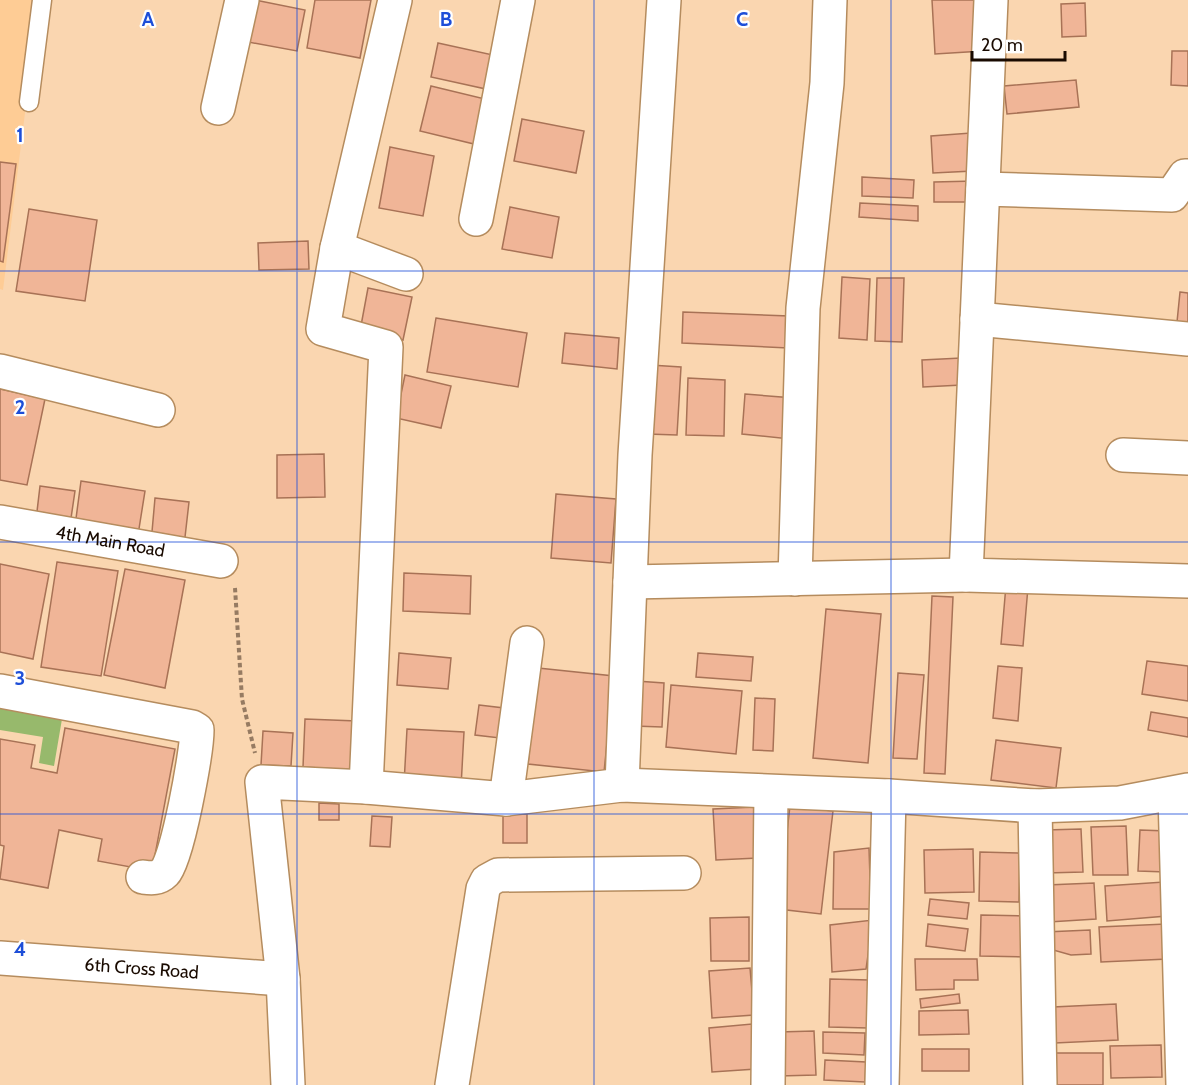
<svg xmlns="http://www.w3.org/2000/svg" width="1188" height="1085" font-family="Cabin,sans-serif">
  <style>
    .built { fill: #fecc95 }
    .water { fill: #97b96c }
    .building { fill: #f0b597; stroke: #a87256; stroke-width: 1.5 }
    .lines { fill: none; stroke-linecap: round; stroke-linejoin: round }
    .service-casing { stroke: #b58c5e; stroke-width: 21 }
    .minor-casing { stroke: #b58c5e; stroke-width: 36 }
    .path { stroke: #967b62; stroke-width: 4; stroke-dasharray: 4.5 3; stroke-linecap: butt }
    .service { stroke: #fff; stroke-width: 18 }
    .minor { stroke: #fff; stroke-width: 33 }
    .grid { fill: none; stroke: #1d4ed8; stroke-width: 1.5; stroke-opacity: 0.55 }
    .labels { text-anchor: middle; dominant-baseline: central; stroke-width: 4.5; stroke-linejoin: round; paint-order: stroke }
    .street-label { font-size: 18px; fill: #190a00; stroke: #fefefe }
    .grid-label { font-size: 20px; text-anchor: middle; font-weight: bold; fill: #1d4ed8; stroke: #fefefe; stroke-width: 4.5; stroke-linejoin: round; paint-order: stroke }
  </style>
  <rect width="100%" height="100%" fill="#fad6b0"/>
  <polygon class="built" points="0,0 39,0 3,290 0,289"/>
  <polygon class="water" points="0,708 62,719 54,766 39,763 43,737 0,730"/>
  <g class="building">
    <polygon points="255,0 305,10 297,51 248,42"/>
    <polygon points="315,0 371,0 360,58 307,48"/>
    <polygon points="932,0 979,0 983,51 935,54"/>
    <polygon points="1085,3 1086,36 1062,37 1061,4"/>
    <polygon points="438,43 493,55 486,89 431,77"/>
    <polygon points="1172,51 1188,51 1188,86 1171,85"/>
    <polygon points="1076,80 1079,107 1007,114 1004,86"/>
    <polygon points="431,86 485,99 474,144 420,131"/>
    <polygon points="522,119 584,131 576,173 514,161"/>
    <polygon points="971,133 973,171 933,173 931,136"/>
    <polygon points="390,147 434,156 423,216 379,208"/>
    <polygon points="0,162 16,164 3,262 0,261"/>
    <polygon points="862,177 914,180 913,198 862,196"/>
    <polygon points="975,181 976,202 934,202 934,182"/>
    <polygon points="860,203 918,206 918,221 859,217"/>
    <polygon points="510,207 559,217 552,258 502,249"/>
    <polygon points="29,209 97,220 85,301 16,291"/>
    <polygon points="308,241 309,269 259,270 258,243"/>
    <polygon points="842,277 870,279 867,340 839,338"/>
    <polygon points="877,278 904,278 902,342 875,341"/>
    <polygon points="368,288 412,297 403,340 360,331"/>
    <polygon points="1180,292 1188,293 1188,333 1176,332"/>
    <polygon points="683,312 789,316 788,348 682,343"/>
    <polygon points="436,318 527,333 518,387 427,372"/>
    <polygon points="565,333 619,338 617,369 562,363"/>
    <polygon points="961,358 962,385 923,387 922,360"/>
    <polygon points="650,365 681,367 677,435 647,434"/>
    <polygon points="405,375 451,386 441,428 396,418"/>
    <polygon points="688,378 725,380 724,436 686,435"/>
    <polygon points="0,389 45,399 27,485 0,480"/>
    <polygon points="745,394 794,398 790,439 742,434"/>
    <polygon points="324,454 325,497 277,498 277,455"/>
    <polygon points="81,481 145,491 138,535 75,526"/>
    <polygon points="40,486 75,491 70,525 36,520"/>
    <polygon points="556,494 616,499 611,563 551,558"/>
    <polygon points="155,498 189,502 184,546 151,543"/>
    <polygon points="57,562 118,571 101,676 41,667"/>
    <polygon points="0,564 49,574 33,659 0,652"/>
    <polygon points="125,569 185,580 165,688 104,675"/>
    <polygon points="404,573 471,576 470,614 403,611"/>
    <polygon points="1006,585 1028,587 1023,646 1001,644"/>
    <polygon points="932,596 953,597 945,774 924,773"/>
    <polygon points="826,609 881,614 868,763 813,758"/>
    <polygon points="399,653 451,658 448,689 397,685"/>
    <polygon points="698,653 753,657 751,681 696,677"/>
    <polygon points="1147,661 1188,666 1188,701 1142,694"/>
    <polygon points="998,666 1022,668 1018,721 993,718"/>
    <polygon points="538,668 614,676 604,772 528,764"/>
    <polygon points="898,673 924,675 917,759 893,758"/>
    <polygon points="636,681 664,683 662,727 634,726"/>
    <polygon points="671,685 742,691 736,754 666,747"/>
    <polygon points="755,698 775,699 773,751 753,750"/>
    <polygon points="479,705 504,708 500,738 475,735"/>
    <polygon points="1151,712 1188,718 1188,737 1148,730"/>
    <polygon points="305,719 357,721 354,770 303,767"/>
    <polygon points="65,728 175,749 152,871 98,861 102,839 59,830 48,888 0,879 4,846 0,845 0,739 35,745 31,768 57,773"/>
    <polygon points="407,729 464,732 461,787 404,784"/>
    <polygon points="263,731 293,733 291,766 261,765"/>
    <polygon points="996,740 1061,748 1056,788 991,780"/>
    <polygon points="319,803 339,804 339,820 319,820"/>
    <polygon points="790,806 833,811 821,914 778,909"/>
    <polygon points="755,807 758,858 716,860 713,809"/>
    <rect x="503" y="814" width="24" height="29"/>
    <polygon points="372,816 392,817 390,847 370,846"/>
    <polygon points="1126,826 1128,875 1093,875 1091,827"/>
    <polygon points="1081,829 1083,872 1046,873 1045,830"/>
    <polygon points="1140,830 1167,831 1166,872 1138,871"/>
    <polygon points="869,848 871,909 833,909 834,852"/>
    <polygon points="973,849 974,892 925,893 924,850"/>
    <polygon points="980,852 1020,853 1019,902 979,901"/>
    <polygon points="1164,882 1167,916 1107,921 1105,886"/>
    <polygon points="1094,883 1096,919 1049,922 1047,885"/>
    <polygon points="930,899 969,903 967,919 928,915"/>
    <polygon points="981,915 1027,916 1026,957 980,956"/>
    <polygon points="749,917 749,961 711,961 710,918"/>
    <polygon points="873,920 866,969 832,972 830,925"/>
    <polygon points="928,924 968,929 965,951 926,946"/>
    <polygon points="1166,924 1168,959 1101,962 1099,927"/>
    <polygon points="1090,930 1091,954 1071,955 1046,948 1045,932"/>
    <polygon points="915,959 977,959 978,980 954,980 954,989 916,990"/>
    <polygon points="750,968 754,1015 712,1018 709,971"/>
    <polygon points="830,979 869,980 868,1028 829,1027"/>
    <polygon points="959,994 960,1003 921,1008 920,999"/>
    <polygon points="1116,1004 1118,1040 1055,1043 1053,1007"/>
    <polygon points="968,1010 969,1034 919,1035 919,1011"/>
    <polygon points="752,1024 756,1069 712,1072 709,1028"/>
    <polygon points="814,1031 816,1075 779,1076 778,1032"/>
    <polygon points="823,1032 865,1033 864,1055 823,1053"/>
    <polygon points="1161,1045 1162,1077 1111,1078 1110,1046"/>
    <rect x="922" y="1049" width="47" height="22"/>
    <polygon points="1049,1053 1103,1053 1103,1085 1050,1085"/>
    <polygon points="825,1060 866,1062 865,1082 824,1080"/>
  </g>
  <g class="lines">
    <defs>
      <polyline id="service" points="29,102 42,0"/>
      <g id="minor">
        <polyline points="991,0 966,575 1188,581"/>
        <polyline points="218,108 242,0"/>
        <polyline points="983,189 1172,195 1185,176 1188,176"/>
        <polyline points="476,219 518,0"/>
        <polyline points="337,248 406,274"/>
        <polyline points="977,319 1188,339"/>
        <polyline points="0,371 158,410"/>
        <polyline points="1123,455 1188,458"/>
        <path id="s1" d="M 0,522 L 221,561"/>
        <polyline points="795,579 803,308 827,83 830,0"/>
        <polyline points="630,582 966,575"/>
        <path d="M 0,691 L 192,727 L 197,730 C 197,751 177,861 165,872 C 158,879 151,878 143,877"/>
        <polyline points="622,785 635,455 664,0"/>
        <polyline points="366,787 386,347 323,329 337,248 395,0"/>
        <polyline points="1175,794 1183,1085"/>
        <polyline points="506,799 527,643"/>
        <polyline points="1035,806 1040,1085"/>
        <path id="s2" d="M 0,958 L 283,979"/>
        <polyline points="288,1085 283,979 262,782 366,787 506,799 622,785 889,796 1035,806 1120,803 1188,790"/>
        <polyline points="452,1085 483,889 487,881 498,875 684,873"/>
        <polyline points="768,1085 771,792"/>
        <polyline points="882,1085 889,796"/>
      </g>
    </defs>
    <use href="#service" class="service-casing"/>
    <use href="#minor" class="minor-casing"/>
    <polyline class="path" points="235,588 242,699 255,753"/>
    <use href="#service" class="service"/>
    <use href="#minor" class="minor"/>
  </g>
  <path class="grid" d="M 297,0 L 297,1085M 594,0 L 594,1085M 891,0 L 891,1085M 0,271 L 1188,271M 0,542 L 1188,542M 0,814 L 1188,814"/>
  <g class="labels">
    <g class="street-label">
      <text stroke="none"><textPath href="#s1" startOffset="112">4th Main Road</textPath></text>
      <text stroke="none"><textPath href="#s2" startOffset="142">6th Cross Road</textPath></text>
    </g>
  </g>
  <g class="grid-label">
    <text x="148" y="26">A</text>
    <text x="446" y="26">B</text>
    <text x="742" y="26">C</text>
    <text x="20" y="142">1</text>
    <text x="20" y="414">2</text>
    <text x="20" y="685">3</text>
    <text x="20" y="956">4</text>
  </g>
  <path d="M972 51v9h93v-9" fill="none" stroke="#190a00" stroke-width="3"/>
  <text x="981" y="51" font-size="18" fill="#190a00" stroke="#fefefe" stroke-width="4.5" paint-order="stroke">20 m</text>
</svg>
